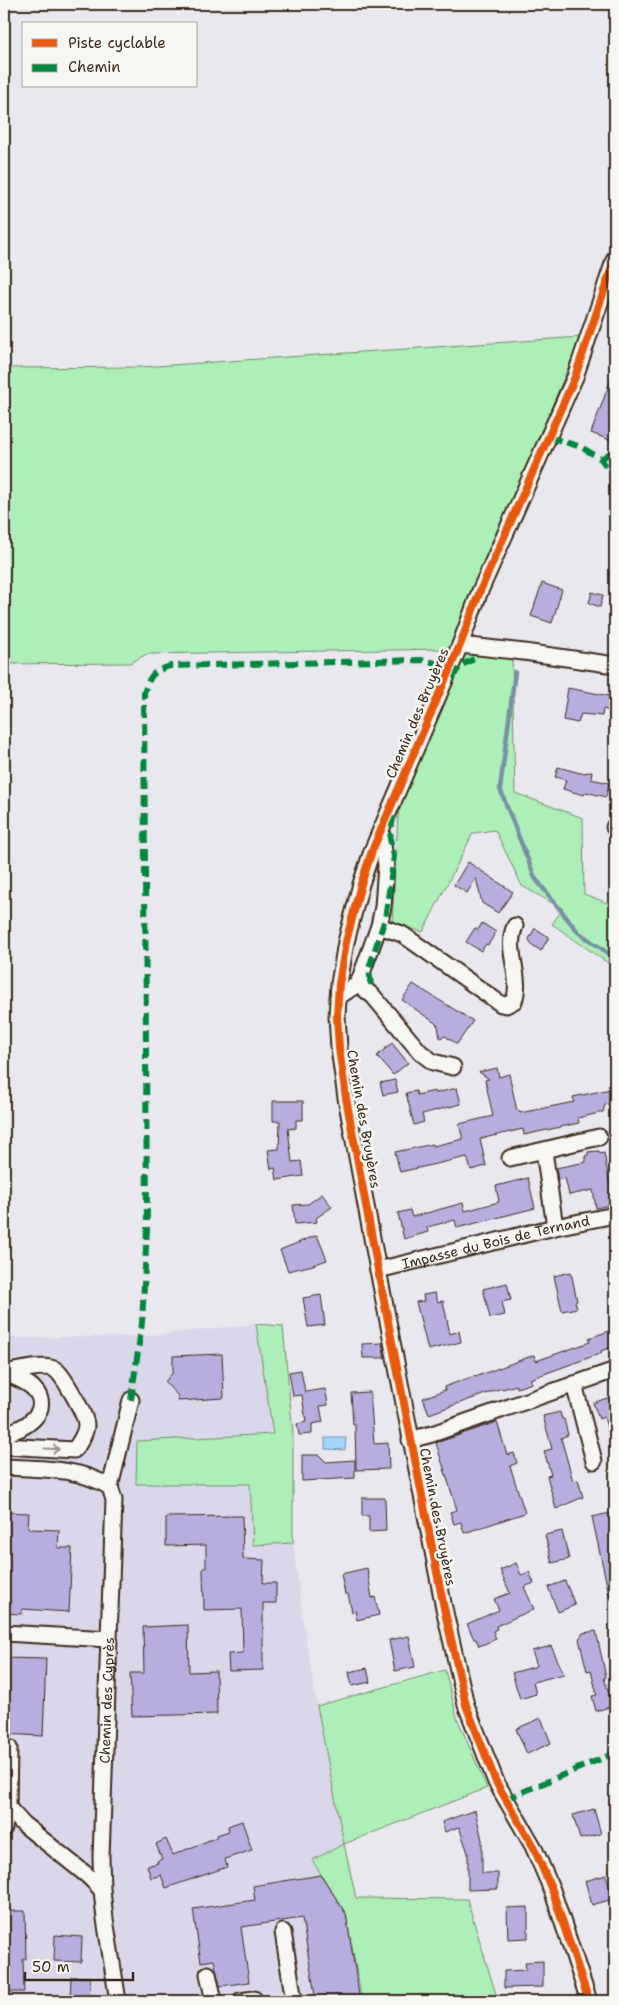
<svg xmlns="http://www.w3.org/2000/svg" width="619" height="2005" font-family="'Shantell Sans',sans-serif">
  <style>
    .built { fill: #dad7ea }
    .green { fill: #acefb8; stroke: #748c6b }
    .water { fill: #a1d6ff; stroke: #7891a5 }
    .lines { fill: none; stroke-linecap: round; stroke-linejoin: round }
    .stream { stroke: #7891a5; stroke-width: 4.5 }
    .building { fill: #b7aedf; stroke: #3b2a1e }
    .minor-casing { stroke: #3b2a1e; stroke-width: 19 }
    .minor { stroke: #f6f6f2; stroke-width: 15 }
    .quiet { stroke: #00873e; stroke-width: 6; stroke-dasharray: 12 6; stroke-linecap: butt }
    .cycleway-casing { stroke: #f6f6f2; stroke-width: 11 }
    .cycleway { stroke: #e8590c; stroke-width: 8 }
    .oneway { stroke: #989088 }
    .labels { text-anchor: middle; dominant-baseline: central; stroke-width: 5; stroke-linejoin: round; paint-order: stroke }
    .street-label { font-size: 14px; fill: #3b2a1e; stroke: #f6f6f2 }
  </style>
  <rect width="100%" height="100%" fill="#e9e8ee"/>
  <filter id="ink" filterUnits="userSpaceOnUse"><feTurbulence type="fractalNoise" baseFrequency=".02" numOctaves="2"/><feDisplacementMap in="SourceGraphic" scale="10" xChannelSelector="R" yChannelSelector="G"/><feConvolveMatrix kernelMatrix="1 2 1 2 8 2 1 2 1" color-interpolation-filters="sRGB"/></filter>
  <g filter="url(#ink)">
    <polygon class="built" points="256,1324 273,1434 137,1441 136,1484 250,1484 253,1545 293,1543 302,1614 317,1706 344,1844 312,1861 346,1914 362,2001 4,2001 4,1338 142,1336"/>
    <g class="green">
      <polygon points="581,337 450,649 147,654 130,663 4,664 4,368 142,367"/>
      <polygon points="465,653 512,654 515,793 583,818 584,894 615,906 615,968 552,924 563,909 522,886 495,830 473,833 423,932 392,923 399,798"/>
      <polygon points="256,1324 283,1326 293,1434 293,1543 253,1545 250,1484 136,1484 137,1441 273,1434"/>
      <polygon points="445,1670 457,1718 487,1788 344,1844 356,1898 467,1899 498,2001 362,2001 346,1914 312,1860 344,1844 317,1706"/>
    </g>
    <polygon class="water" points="325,1438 346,1438 345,1450 325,1449"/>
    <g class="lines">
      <polyline class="stream" points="515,672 500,789 535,878 578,932 615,958"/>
    </g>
    <g class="building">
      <polygon points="614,371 615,371 615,442 591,433"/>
      <polygon points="542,583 562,590 552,623 531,616"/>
      <polygon points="592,592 603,595 600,607 589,603"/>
      <polygon points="568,688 615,697 615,712 603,709 602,716 581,714 578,723 563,720"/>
      <polygon points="558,767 580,773 592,772 591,779 609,783 606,797 586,792 584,795 563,789 566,780 555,777"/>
      <polygon points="468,862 513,892 498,913 482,903 476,878 467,893 454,885"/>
      <polygon points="482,923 496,932 488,945 486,944 481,951 466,942 475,928 478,930"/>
      <polygon points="535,928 549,937 541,951 531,944 529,939"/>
      <polygon points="413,984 473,1021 457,1044 445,1036 440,1038 438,1026 434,1022 402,1000"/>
      <polygon points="392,1043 408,1063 393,1075 377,1056"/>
      <polygon points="497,1068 499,1077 509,1074 517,1111 519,1110 520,1113 574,1102 573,1097 615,1088 615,1102 605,1105 603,1112 578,1118 579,1123 524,1135 523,1129 480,1139 486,1166 471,1170 467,1157 400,1172 395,1152 433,1144 433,1146 463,1139 459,1124 493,1116 485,1080 489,1079 479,1072"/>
      <polygon points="395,1080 398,1092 383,1095 380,1083"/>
      <polygon points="457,1088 461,1104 422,1114 424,1122 414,1125 406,1093 416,1091 417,1095 435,1091 436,1093"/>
      <polygon points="273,1101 303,1101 303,1120 296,1120 296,1128 288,1129 292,1162 301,1161 303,1176 277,1180 275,1168 271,1169 268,1150 279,1149 280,1121 273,1121"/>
      <polygon points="599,1151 600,1154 604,1153 611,1191 615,1190 615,1204 596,1208 593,1190 569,1195 565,1178 558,1180 556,1168 586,1162 585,1156 588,1155 588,1152"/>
      <polygon points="528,1178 535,1208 457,1228 455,1220 427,1227 428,1232 404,1239 398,1213 410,1210 412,1217 463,1203 465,1211 499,1202 496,1186"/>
      <polygon points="322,1194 332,1207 316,1218 317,1222 295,1224 293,1205 308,1204"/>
      <polygon points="317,1235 327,1260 313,1265 288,1271 280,1250"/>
      <polygon points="571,1272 577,1301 575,1302 577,1308 562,1311 554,1276"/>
      <polygon points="507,1283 511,1300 502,1302 505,1315 490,1318 483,1289"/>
      <polygon points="435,1293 438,1302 443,1301 450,1334 459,1331 461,1342 428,1350 416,1302 424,1301 423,1295"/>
      <polygon points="321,1295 325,1325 308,1327 303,1298"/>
      <polygon points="615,1329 615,1346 601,1351 602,1353 530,1379 532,1383 517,1388 516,1385 503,1389 502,1388 429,1414 423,1398 445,1390 444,1387 474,1376 475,1377 534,1355 536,1361 590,1342 589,1338"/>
      <polygon points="382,1343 385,1358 363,1358 362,1344"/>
      <polygon points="222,1354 224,1398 178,1401 178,1396 165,1382 173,1372 173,1356"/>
      <polygon points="301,1370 305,1392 325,1389 327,1398 328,1405 320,1406 323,1422 312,1424 312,1434 299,1435 297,1424 306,1422 302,1395 293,1396 289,1372"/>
      <polygon points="370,1392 374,1444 388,1443 389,1469 356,1470 355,1424 353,1424 351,1393"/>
      <polygon points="610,1397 615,1411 615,1445 612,1446 604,1417 599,1419 593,1403"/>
      <polygon points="560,1412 562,1419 564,1419 568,1435 561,1438 573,1481 578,1480 583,1497 556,1509 547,1476 551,1475 544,1451 552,1449 543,1416"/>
      <polygon points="497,1422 507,1455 514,1453 517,1463 510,1466 525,1513 464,1533 461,1522 454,1524 450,1512 457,1510 436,1443"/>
      <polygon points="302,1455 319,1455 326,1462 355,1460 355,1478 302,1481"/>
      <polygon points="362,1498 385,1498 386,1531 369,1532 369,1516 362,1516"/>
      <polygon points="4,1512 29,1513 28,1529 59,1530 58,1548 72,1548 69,1612 22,1609 22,1614 4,1613"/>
      <polygon points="615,1512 615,1599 610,1599 592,1517"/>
      <polygon points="242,1516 243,1559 264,1560 263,1583 276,1583 276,1603 263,1603 263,1670 229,1671 228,1654 243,1653 242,1609 204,1610 203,1568 206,1568 206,1545 166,1546 166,1517"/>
      <polygon points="562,1531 569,1559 552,1563 545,1535"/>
      <polygon points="516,1563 521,1575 529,1572 534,1583 524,1587 534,1609 496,1626 497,1629 493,1631 496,1639 479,1646 476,1639 474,1639 467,1624 499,1610 494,1599 510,1593 500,1570"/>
      <polygon points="367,1568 372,1598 375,1597 379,1615 357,1620 355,1611 352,1612 348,1594 345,1594 341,1574"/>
      <polygon points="565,1581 575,1605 558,1612 548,1587"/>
      <polygon points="188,1625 189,1672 216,1671 217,1714 132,1716 130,1673 144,1673 143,1627"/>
      <polygon points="596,1631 606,1677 604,1678 613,1706 596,1711 592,1696 597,1695 591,1670 587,1671 579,1639 583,1633"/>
      <polygon points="409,1636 415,1667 395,1671 389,1640"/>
      <polygon points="551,1646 564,1674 533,1682 536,1694 520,1699 512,1673 537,1666 532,1651"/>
      <polygon points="4,1658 46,1659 43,1736 4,1734"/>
      <polygon points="367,1668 370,1682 352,1686 349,1672"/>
      <polygon points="541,1718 551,1743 527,1754 516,1729"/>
      <polygon points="594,1809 601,1834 580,1839 573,1815"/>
      <polygon points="475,1810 482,1840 482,1873 498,1873 498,1889 468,1890 468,1853 459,1827 445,1832 442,1822"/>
      <polygon points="242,1821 252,1850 225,1859 227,1867 166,1888 161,1875 151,1878 147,1866 158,1863 157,1861 162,1859 156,1844 166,1839 173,1855 217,1837 217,1835 229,1831 228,1826"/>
      <polygon points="321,1875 346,1914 360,2001 316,2001 302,1918 241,1927 249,1982 220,1986 214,1960 201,1962 193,1909 255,1900 253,1886"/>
      <polygon points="606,1875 613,1899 592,1905 585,1881"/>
      <polygon points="528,1907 528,1938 508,1939 507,1908"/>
      <polygon points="4,1911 25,1911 26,1959 23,1959 24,1992 5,1992"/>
      <polygon points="55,1935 82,1937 81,1962 54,1961"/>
      <polygon points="543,1961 543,1987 504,1988 504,1971 526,1970 525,1962"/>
      <polygon points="71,1977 90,1977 89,2001 70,2001"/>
    </g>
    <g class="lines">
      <defs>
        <g id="minor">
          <polyline points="460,645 524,652 615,665"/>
          <polyline points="614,827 615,828"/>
          <path d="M 379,926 L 402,934 L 501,1004 L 506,1005 L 514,1001 C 523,976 504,950 515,926"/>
          <polyline points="358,984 373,996 420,1052 433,1062 453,1067"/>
          <polyline points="338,997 358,984 379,926 383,907 386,865 381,831"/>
          <polyline points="544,1151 555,1227"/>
          <polyline points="510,1158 599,1137"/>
          <path id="s1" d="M 378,1270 L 555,1227 L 615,1215"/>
          <polyline points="574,1384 594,1461"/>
          <path d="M 4,1433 C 24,1431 55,1410 33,1388 C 26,1381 14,1377 5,1373"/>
          <polyline points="410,1440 432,1434 615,1370"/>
          <path d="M 4,1446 L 74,1450 C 79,1444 86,1433 86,1425 C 86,1415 64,1377 56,1370 C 46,1363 17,1371 5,1373"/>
          <path d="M 4,1467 C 40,1469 77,1467 110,1487"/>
          <polyline points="4,1633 109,1639"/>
          <polyline points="4,1803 23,1824 88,1876 102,1890"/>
          <polyline points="4,1828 8,1807 9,1748"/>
          <polyline points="283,1932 294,2001"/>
          <polyline points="208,1974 214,2001"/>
          <path id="s2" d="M 118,2001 L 105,1919 L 102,1890 L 101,1857 L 114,1500 L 110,1487 L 131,1400"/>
          <polyline points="240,2001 254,1999"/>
          <polyline points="589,2001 552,1890 533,1846 496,1782 466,1705 444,1608 378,1270 346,1098 339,1048 337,1016 339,984 346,942 361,884 372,851 460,645 480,591 575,377 615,258"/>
        </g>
      </defs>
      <use href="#minor" class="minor-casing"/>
      <use href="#minor" class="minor"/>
      <g class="quiet">
        <polyline points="549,437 581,447 601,459 615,478"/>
        <polyline points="601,459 615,450"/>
        <polyline points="452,678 460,666 474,659"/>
        <polyline points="371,985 369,968 385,919 394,856 390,839 393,816"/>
        <path d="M 131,1400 L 142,1323 L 147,1228 L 144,693 C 150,675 152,672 170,666 L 421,660 L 451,666"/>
        <polyline points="506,1799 615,1753"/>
      </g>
      <defs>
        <polyline id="cycleway" points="589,2001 552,1890 533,1846 496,1782 466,1705 444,1608 378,1270 346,1098 339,1048 337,1016 339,984 346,942 361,884 372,851 460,645 480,591 575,377 615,258"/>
      </defs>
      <use href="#cycleway" class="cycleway-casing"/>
      <use href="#cycleway" class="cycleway"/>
    </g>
    <defs><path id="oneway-shaft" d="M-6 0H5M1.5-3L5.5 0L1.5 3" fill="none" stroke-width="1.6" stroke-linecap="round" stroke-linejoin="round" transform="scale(1.25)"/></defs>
    <use class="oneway" href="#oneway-shaft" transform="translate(52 1449) rotate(3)"/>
  </g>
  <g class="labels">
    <g class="street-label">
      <text transform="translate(417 713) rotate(-67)">Chemin des Bruyères</text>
      <text transform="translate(364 1119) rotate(80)">Chemin des Bruyères</text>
      <text stroke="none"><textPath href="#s1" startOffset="121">Impasse du Bois de Ternand</textPath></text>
      <text transform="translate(438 1517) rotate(79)">Chemin des Bruyères</text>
      <text stroke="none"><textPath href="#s2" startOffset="302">Chemin des Cyprès</textPath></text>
    </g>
  </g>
  <rect width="619" height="2005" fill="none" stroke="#f6f6f2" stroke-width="20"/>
  <rect x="10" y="10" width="599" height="1985" fill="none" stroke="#3b2a1e" stroke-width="2" filter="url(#ink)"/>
  <rect x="22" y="22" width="175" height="65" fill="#f6f6f2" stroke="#aba49d"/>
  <rect x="32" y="39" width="25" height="8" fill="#e8590c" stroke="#aba49d"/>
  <text x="68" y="48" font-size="15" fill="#3b2a1e">Piste cyclable</text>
  <rect x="32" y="64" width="25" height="8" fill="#00873e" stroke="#aba49d"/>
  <text x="68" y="72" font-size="15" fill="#3b2a1e">Chemin</text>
  <path d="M25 1972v8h108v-8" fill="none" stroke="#3b2a1e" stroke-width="2.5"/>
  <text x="32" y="1972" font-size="15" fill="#3b2a1e" stroke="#f6f6f2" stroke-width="4" paint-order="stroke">50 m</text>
</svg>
